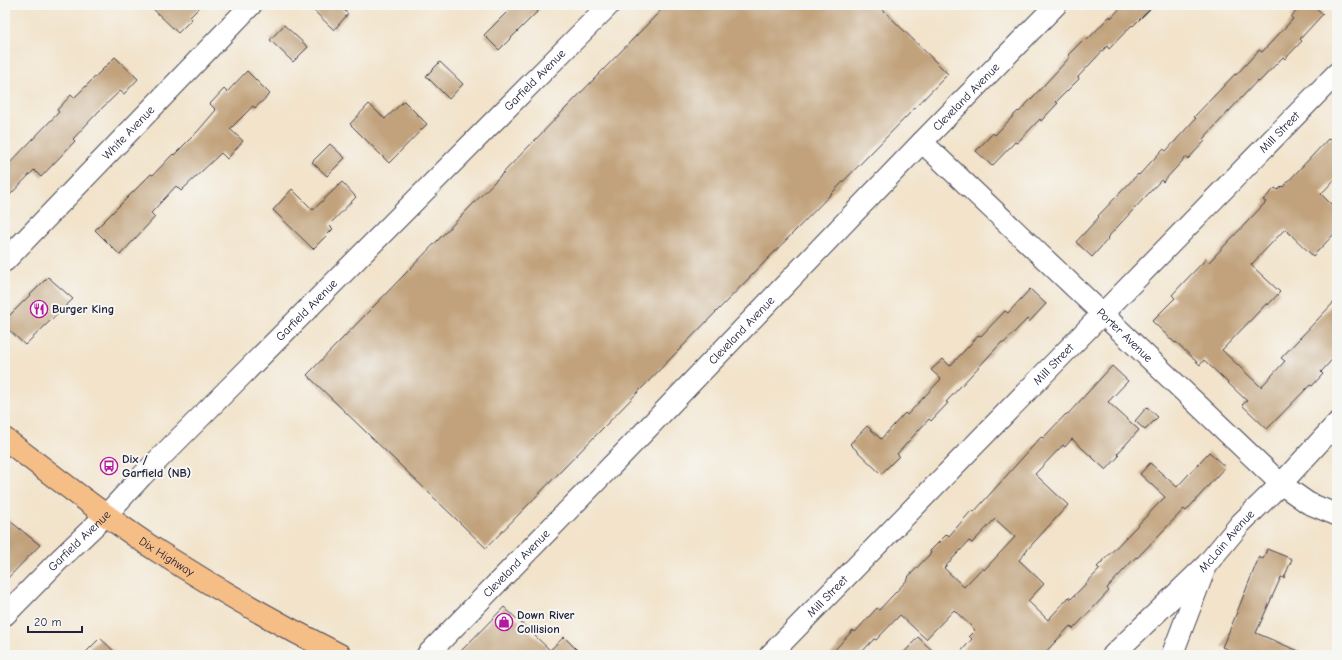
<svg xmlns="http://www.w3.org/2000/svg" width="1342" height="660" font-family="'Comic Neue',sans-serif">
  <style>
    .building { fill: #c1a27c; fill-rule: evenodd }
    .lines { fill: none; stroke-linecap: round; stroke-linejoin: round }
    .minor-casing { stroke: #413f50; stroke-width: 23 }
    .primary-casing { stroke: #413f50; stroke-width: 24 }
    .minor { stroke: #fff; stroke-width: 21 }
    .primary { stroke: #f6be87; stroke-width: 22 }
    .labels { text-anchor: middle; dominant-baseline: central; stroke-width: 4; stroke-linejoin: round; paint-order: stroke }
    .street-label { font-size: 12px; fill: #22223b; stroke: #f6f6f2 }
    .poi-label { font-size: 12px; font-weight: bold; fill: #22223b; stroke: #f6f6f2; text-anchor: start }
  </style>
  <rect width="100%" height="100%" fill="#f6f6f2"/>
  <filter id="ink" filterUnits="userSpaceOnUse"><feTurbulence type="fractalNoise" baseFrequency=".025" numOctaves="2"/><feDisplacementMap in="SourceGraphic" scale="8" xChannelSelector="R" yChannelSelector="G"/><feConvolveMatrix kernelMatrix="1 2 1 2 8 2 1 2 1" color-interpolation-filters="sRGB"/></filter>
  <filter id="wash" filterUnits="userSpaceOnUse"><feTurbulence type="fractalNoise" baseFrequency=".012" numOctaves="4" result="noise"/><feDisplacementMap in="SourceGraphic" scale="16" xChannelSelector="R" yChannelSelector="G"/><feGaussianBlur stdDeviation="0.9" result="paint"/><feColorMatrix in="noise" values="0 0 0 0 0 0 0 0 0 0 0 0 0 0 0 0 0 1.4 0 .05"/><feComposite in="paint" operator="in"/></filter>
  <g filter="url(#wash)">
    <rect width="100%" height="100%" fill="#f2e3ca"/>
    <g id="blocks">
      <g class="building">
        <polygon points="149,5 202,5 190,17 192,19 178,33"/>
        <polygon points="308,5 339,5 348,14 334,30"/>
        <polygon points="514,5 544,5 499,50 484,35"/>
        <polygon points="666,5 878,5 948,74 486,548 307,375"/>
        <polygon points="1123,5 1154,5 1133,26 1132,25 1109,49 1107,46 1078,77 1079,79 1056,102 1058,103 1041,121 1040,119 1017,143 1015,142 992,166 976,151 993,133 995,135 1018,111 1019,112 1070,57 1068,55 1085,38 1087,40 1110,16 1111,18"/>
        <polygon points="1302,5 1313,5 1323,14 1300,39 1302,41 1285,59 1283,57 1259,82 1257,81 1203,139 1205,141 1188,159 1186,157 1163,182 1161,180 1107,238 1108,239 1092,257 1076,242 1099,217 1098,216 1138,174 1139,175 1163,149 1166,151 1196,118 1194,117 1235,74 1236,75 1259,50 1262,52 1293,19 1291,17"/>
        <polygon points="284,25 308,47 293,62 270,40"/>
        <polygon points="115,57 138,79 124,94 120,91 98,112 73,139 75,141 41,177 34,170 5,200 5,168 59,112 57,110 71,95 74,98"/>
        <polygon points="440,62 463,84 449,99 426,76"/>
        <polygon points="247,71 270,94 255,108 253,106 230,129 243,141 227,159 221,153 181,191 176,186 151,213 155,217 120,255 95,230 151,174 153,175 173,154 174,155 198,131 216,110 210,104 224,89 227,92"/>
        <polygon points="404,101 427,124 389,163 350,124 369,104 385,119"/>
        <polygon points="1337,132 1337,177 1321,194 1337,210 1337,231 1313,256 1285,229 1251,265 1280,292 1268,305 1267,303 1222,350 1261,387 1285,361 1281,358 1337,299 1337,354 1321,372 1323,374 1312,386 1310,385 1267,429 1242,405 1247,401 1204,360 1200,365 1176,342 1175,343 1152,321 1175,298 1172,295 1183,283 1206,259 1209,262 1266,202 1263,200 1275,188 1278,190 1282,186 1283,187 1328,139 1329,140"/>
        <polygon points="330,144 345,158 327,176 312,162"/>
        <polygon points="342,182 356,197 329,225 333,229 313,249 273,210 292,189 313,210"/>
        <polygon points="48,277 73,299 25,345 5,326 5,320"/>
        <polygon points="1030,289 1046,304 1029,322 1027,319 1004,343 1002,342 946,402 948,403 931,421 929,419 897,454 899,456 881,474 850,444 867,426 881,439 905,413 907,415 941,379 931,370 943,359 950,366 979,335 981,336 1005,311 1008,313"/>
        <path d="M 1112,366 L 1128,381 L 1108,402 L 1139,430 L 1117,454 L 1119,456 L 1106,470 L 1072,439 L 1065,447 L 1063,445 L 1035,474 L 1068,505 L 1025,552 L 1026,552 L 1019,560 L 1044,584 L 1028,601 L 1048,620 L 1069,597 L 1071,599 L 1100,569 L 1097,567 L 1165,497 L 1140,474 L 1150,463 L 1177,487 L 1209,452 L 1225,467 L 1186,511 L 1184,509 L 1137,558 L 1136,557 L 1107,588 L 1109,591 L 1093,608 L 1073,629 L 1070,626 L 1043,655 L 958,655 L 972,639 L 969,636 L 975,630 L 954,610 L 926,639 L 900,615 L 876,640 L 874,639 L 859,655 L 830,655 L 853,630 L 855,632 L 877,608 L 879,610 L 909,578 L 908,577 L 931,553 L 930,551 L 947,534 L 949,536 L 972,510 L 974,512 L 1041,437 L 1043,438 L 1066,414 L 1067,415 ZM 995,519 L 1015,537 L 984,570 L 982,568 L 964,587 L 944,568 L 969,541 L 972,543 Z"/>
        <polygon points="1147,407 1158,417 1145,430 1135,421"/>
        <polygon points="5,517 40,545 5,581"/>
        <polygon points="1267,549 1292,559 1284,578 1281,577 1256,633 1308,655 1242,655 1222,647 1231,627 1259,557 1263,559"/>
        <polygon points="504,607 550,650 564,637 582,655 457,655"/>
        <polygon points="918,637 937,655 902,655"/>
        <polygon points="100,638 118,655 83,655"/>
      </g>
    </g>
  </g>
  <g filter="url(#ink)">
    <use href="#blocks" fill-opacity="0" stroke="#413f50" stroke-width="1"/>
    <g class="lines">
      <defs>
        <g id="minor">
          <path id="s1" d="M 922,142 L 1281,484 L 1308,503 L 1337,515"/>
          <path id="s2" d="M 5,261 L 251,5"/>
          <path id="s3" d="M 5,615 L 59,560 L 106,515 L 142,476 L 609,5"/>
          <path id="s4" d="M 427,655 L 621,456 L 922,142 L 1056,5"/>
          <path id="s5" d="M 770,655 L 1337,73"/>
          <path id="s6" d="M 1113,655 L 1207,564 L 1241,523 L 1281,484 L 1337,423"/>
          <polyline points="1172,655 1204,571"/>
        </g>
        <g id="primary">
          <path id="s7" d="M 5,439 C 55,477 105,517 159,552 C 217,589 278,624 340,655"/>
        </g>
      </defs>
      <use href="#minor" class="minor-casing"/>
      <use href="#primary" class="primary-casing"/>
      <use href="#minor" class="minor"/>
      <use href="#primary" class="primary"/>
    </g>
  </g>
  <defs>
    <symbol id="restaurant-ring" viewBox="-11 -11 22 22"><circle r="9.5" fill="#f6f6f2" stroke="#b5179e" stroke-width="1.5"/><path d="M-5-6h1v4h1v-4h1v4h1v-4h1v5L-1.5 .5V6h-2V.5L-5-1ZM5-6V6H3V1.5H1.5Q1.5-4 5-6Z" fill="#b5179e"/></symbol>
    <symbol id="bus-ring" viewBox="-11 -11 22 22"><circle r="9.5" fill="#f6f6f2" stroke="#b5179e" stroke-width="1.5"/><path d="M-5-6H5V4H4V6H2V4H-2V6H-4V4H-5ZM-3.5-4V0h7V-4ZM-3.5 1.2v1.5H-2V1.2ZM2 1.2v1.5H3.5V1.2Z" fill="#b5179e"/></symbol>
    <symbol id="shop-ring" viewBox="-11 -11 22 22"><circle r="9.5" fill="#f6f6f2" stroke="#b5179e" stroke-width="1.5"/><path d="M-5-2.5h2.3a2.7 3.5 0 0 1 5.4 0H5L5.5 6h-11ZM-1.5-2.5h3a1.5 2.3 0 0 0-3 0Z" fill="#b5179e"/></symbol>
  </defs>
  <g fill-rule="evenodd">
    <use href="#restaurant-ring" x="29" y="299" width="20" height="20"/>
    <use href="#bus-ring" x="99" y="456" width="20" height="20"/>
    <use href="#shop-ring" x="494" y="612" width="20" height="20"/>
  </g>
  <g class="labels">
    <g class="street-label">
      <text stroke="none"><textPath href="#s3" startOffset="753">Garfield Avenue</textPath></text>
      <text stroke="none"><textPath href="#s4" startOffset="776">Cleveland Avenue</textPath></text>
      <text stroke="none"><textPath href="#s5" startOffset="730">Mill Street</textPath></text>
      <text stroke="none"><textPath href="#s2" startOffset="178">White Avenue</textPath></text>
      <text stroke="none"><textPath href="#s3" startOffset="429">Garfield Avenue</textPath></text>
      <text stroke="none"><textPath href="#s4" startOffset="452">Cleveland Avenue</textPath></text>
      <text stroke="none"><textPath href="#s1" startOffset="280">Porter Avenue</textPath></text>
      <text stroke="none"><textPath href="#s5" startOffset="406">Mill Street</textPath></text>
      <text stroke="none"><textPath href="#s3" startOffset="105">Garfield Avenue</textPath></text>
      <text stroke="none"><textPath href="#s6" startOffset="161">McLain Avenue</textPath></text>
      <text stroke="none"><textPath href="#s7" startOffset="200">Dix Highway</textPath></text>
      <text stroke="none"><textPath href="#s4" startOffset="128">Cleveland Avenue</textPath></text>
      <text stroke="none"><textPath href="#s5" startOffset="82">Mill Street</textPath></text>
    </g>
    <g class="poi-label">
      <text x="52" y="309">Burger King</text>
      <text x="122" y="459">Dix /<tspan x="122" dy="14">Garfield (NB)</tspan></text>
      <text x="517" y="615">Down River<tspan x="517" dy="14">Collision</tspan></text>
    </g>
  </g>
  <rect width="1342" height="660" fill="none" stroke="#f6f6f2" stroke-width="20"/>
  <path d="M28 626v6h54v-6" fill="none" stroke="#22223b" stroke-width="2"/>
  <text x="34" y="626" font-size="12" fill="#22223b" stroke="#f6f6f2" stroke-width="3" paint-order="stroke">20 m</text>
</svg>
